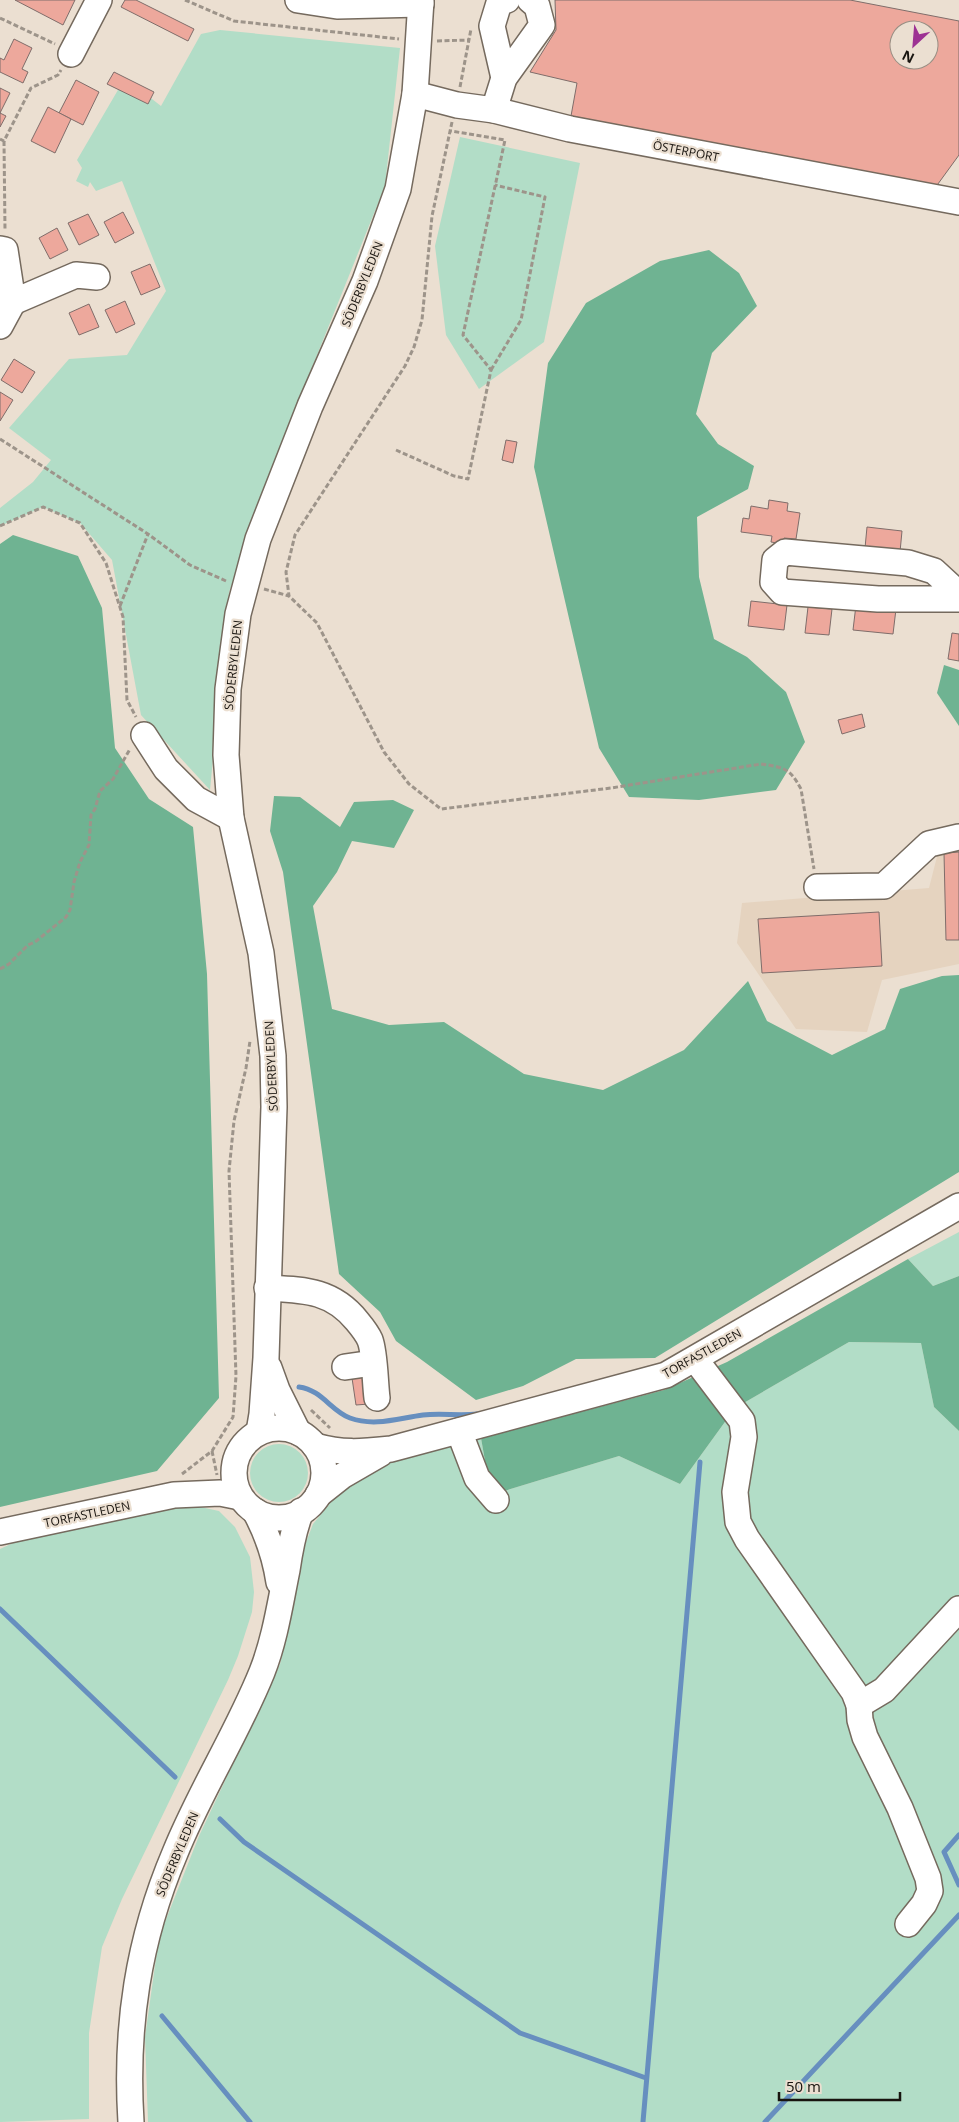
<svg xmlns="http://www.w3.org/2000/svg" width="959" height="2122" font-family="'Open Sans',sans-serif">
  <style>
    .built { fill: #e5d3bf }
    .green { fill: #b2ddc7 }
    .forest { fill: #6fb392 }
    .lines { fill: none; stroke-linecap: round; stroke-linejoin: round }
    .stream { stroke: #678fbf; stroke-width: 5 }
    .building { fill: #eda89c; stroke: #7f6d6a; fill-rule: evenodd }
    .minor-casing { stroke: #756a5e; stroke-width: 28 }
    .path { stroke: #9d948a; stroke-width: 3; stroke-dasharray: 5 2.5; stroke-linecap: butt }
    .minor { stroke: #fff; stroke-width: 25 }
    .labels { text-anchor: middle; dominant-baseline: central; stroke-width: 4.5; stroke-linejoin: round; paint-order: stroke }
    .street-label { font-size: 12px; fill: #18140f; stroke: #ebdfd1 }
  </style>
  <rect width="100%" height="100%" fill="#ebdfd1"/>
  <polygon class="built" points="941,841 959,841 959,964 882,980 867,1032 796,1029 737,943 742,903 929,888"/>
  <g class="green">
    <polygon points="220,30 400,48 385,186 297,405 229,592 210,790 141,715 112,560 80,523 43,507 0,526 0,508 33,482 51,460 9,428 69,359 127,355 166,291 122,181 96,191 90,182 88,187 76,181 82,168 77,160 125,78 161,106 201,34"/>
    <polygon points="460,137 580,163 544,342 479,389 446,335 435,246"/>
    <polygon points="959,1232 959,1276 933,1286 908,1259"/>
    <polygon points="849,1342 921,1343 934,1407 959,1431 959,2122 148,2122 145,2037 159,1937 199,1836 280,1664 294,1605 300,1558 313,1524 341,1490 395,1457 481,1438 491,1495 619,1456 680,1484 735,1408"/>
    <circle cx="279" cy="1473" r="29"/>
    <polygon points="191,1505 219,1511 235,1527 250,1557 254,1592 252,1612 238,1656 228,1680 122,1899 102,1947 89,2033 89,2119 0,2122 0,1549 26,1537"/>
  </g>
  <g class="forest">
    <polygon points="709,250 739,273 757,306 712,353 696,414 718,444 754,466 748,489 697,517 699,577 714,639 747,657 786,692 805,742 776,790 699,800 629,797 599,748 534,467 548,363 586,303 660,261"/>
    <polygon points="13,535 78,556 102,608 115,748 149,799 193,827 207,974 219,1398 157,1471 0,1507 0,544"/>
    <polygon points="944,665 959,670 959,726 937,693"/>
    <polygon points="274,796 300,797 340,827 354,802 393,800 414,810 394,848 352,841 337,872 313,906 332,1009 389,1025 444,1022 524,1074 603,1090 684,1050 748,981 767,1021 832,1055 885,1029 900,989 942,976 959,975 959,1172 655,1358 576,1359 523,1386 476,1400 396,1341 380,1312 339,1274 283,872 270,831"/>
    <polygon points="908,1259 933,1286 959,1276 959,1431 934,1407 921,1343 849,1342 735,1408 680,1484 619,1456 491,1495 481,1438 664,1390 727,1362"/>
  </g>
  <g class="lines">
    <g class="stream">
      <path d="M 299,1387 C 322,1390 331,1411 350,1418 C 375,1427 399,1418 423,1415 C 441,1413 459,1416 477,1414"/>
      <polyline points="0,1609 175,1777"/>
      <polyline points="220,1819 244,1842 520,2033 646,2078"/>
      <polyline points="959,1835 944,1852 959,1885"/>
      <polyline points="162,2016 250,2122"/>
      <polyline points="643,2122 700,1462"/>
      <polyline points="765,2122 959,1915"/>
    </g>
  </g>
  <g class="building">
    <polygon points="15,0 75,0 63,25"/>
    <polygon points="125,0 136,0 194,29 188,41 121,7"/>
    <path d="M 555,0 L 850,0 L 959,21 L 959,155 L 935,188 L 571,116 L 577,83 L 530,72 L 556,30 ZM 899,30 L 929,30 L 929,60 L 899,60 Z"/>
    <polygon points="14,39 32,48 22,69 28,72 23,83 0,72 0,58 4,60"/>
    <polygon points="114,72 154,92 148,104 107,84"/>
    <polygon points="76,80 99,92 83,125 59,113"/>
    <polygon points="0,88 10,93 0,113"/>
    <polygon points="48,107 71,119 55,153 31,141"/>
    <polygon points="0,113 6,116 0,127"/>
    <polygon points="123,212 134,233 115,243 104,222"/>
    <polygon points="88,214 99,235 79,245 68,223"/>
    <polygon points="57,228 68,250 50,259 39,238"/>
    <polygon points="150,264 160,287 141,295 131,272"/>
    <polygon points="125,301 135,324 116,333 105,310"/>
    <polygon points="89,304 99,327 79,335 69,313"/>
    <polygon points="14,359 35,372 22,393 1,380"/>
    <polygon points="0,392 13,400 0,421"/>
    <polygon points="506,440 517,442 513,463 502,460"/>
    <polygon points="769,500 788,503 787,511 800,513 796,539 784,538 783,544 771,542 772,536 741,532 743,518 749,519 751,506 768,509"/>
    <polygon points="867,527 902,531 900,552 865,548"/>
    <polygon points="751,601 787,605 784,630 748,626"/>
    <polygon points="856,605 896,609 893,634 853,630"/>
    <polygon points="808,607 832,609 829,635 805,633"/>
    <polygon points="952,633 959,634 959,661 948,659"/>
    <polygon points="862,714 865,727 842,734 838,720"/>
    <polygon points="959,852 959,940 946,940 944,853"/>
    <polygon points="879,912 882,966 762,973 758,919"/>
    <polygon points="365,1376 369,1404 356,1405 352,1378"/>
  </g>
  <g class="lines">
    <defs>
      <g id="minor">
        <polyline points="298,0 337,6 421,4"/>
        <polyline points="71,54 99,0"/>
        <polyline points="504,78 492,26 499,3 507,0"/>
        <polyline points="415,94 457,105 494,110 570,129 959,202"/>
        <polyline points="494,110 504,78 542,25 537,6 530,0"/>
        <polyline points="0,249 5,250 13,302 0,326"/>
        <polyline points="13,302 76,275 97,277"/>
        <polyline points="959,594 934,571 908,563 785,552 775,560 773,582 782,592 878,599 959,599"/>
        <polyline points="144,735 166,769 196,799 231,818"/>
        <polyline points="817,887 884,886 929,844 959,837"/>
        <path d="M 267,1288 C 304,1290 332,1290 357,1321 C 362,1327 367,1333 370,1340 C 375,1353 375,1383 377,1398"/>
        <polyline points="695,1359 742,1421 744,1437 735,1492 738,1522 747,1539 854,1692 859,1705 860,1720 865,1737 900,1808 928,1878 930,1891 924,1904 908,1924"/>
        <polyline points="345,1367 373,1363"/>
        <polyline points="269,1368 277,1390 298,1432"/>
        <circle cx="279" cy="1473" r="45"/>
        <polyline points="459,1431 477,1478 496,1500"/>
        <polyline points="259,1432 262,1414 266,1358 274,1107 273,1056 261,953 231,818 226,755 228,689 238,614 258,539 310,406 365,281 398,189 415,94 421,0"/>
        <path d="M 315,1446 C 344,1454 361,1452 391,1449 L 666,1375 L 959,1206"/>
        <polyline points="318,1495 342,1476 380,1454"/>
        <path d="M 255,1511 C 268,1535 275,1556 279,1582"/>
        <polyline points="0,1532 174,1495 220,1493 240,1497"/>
        <polyline points="859,1705 884,1690 959,1609"/>
        <path d="M 131,2122 C 125,2027 138,1940 175,1853 C 200,1791 237,1734 262,1672 C 275,1639 280,1604 287,1570 C 290,1549 293,1531 301,1511"/>
      </g>
    </defs>
    <use href="#minor" class="minor-casing"/>
    <g class="path">
      <polyline points="185,0 234,21 399,39"/>
      <polyline points="0,18 55,44"/>
      <polyline points="437,41 469,40"/>
      <polyline points="460,87 471,29"/>
      <path d="M 452,122 L 432,216 L 422,320 L 414,347 L 405,366 L 295,535 L 286,572 L 289,596 L 317,623 L 384,752 L 409,784 L 441,809 L 611,788 L 761,764 C 783,767 790,768 801,789 L 814,869"/>
      <polyline points="0,139 4,141 31,88 58,75 61,70"/>
      <polyline points="4,141 5,230"/>
      <polyline points="491,370 521,320 545,197 495,185"/>
      <polyline points="0,439 148,534 190,565 226,581"/>
      <polyline points="396,450 454,476 468,479 491,370 463,335 505,140 451,131"/>
      <polyline points="0,526 43,507 80,523 106,563 123,617 127,700 136,717"/>
      <polyline points="264,589 289,596"/>
      <polyline points="120,606 148,534"/>
      <polyline points="0,969 9,964 28,945 35,942 66,917 70,910 74,882 80,862 89,845 91,815 95,809 100,791 113,779 130,749"/>
      <polyline points="311,1410 330,1428"/>
      <polyline points="212,1451 217,1475"/>
      <polyline points="182,1474 212,1451 233,1417 236,1376 229,1171 234,1121 246,1068 250,1041"/>
    </g>
    <use href="#minor" class="minor"/>
  </g>
  <g class="labels">
    <g class="street-label">
      <text transform="translate(686 151) rotate(11)">ÖSTERPORT</text>
      <text transform="translate(362 284) rotate(-68)">SÖDERBYLEDEN</text>
      <text transform="translate(233 665) rotate(-84)">SÖDERBYLEDEN</text>
      <text transform="translate(271 1066) rotate(-93)">SÖDERBYLEDEN</text>
      <text transform="translate(702 1353) rotate(-29)">TORFASTLEDEN</text>
      <text transform="translate(87 1514) rotate(-12)">TORFASTLEDEN</text>
      <text transform="translate(177 1854) rotate(-67)">SÖDERBYLEDEN</text>
    </g>
  </g>
  <g transform="translate(914 45) rotate(206)"><circle r="24" fill="#ebdfd1" stroke="#978e83"/>
  <path d="M0-4L9 19L0 12L-9 19Z" fill="#9d3293"/>
  <text y="-8" font-size="14" font-weight="bold" text-anchor="middle" fill="#18140f">N</text>
  </g>
  <path d="M779 2092v8h121v-8" fill="none" stroke="#18140f" stroke-width="2.5"/>
  <text x="786" y="2092" font-size="15" fill="#18140f" stroke="#ebdfd1" stroke-width="4" paint-order="stroke">50 m</text>
</svg>
